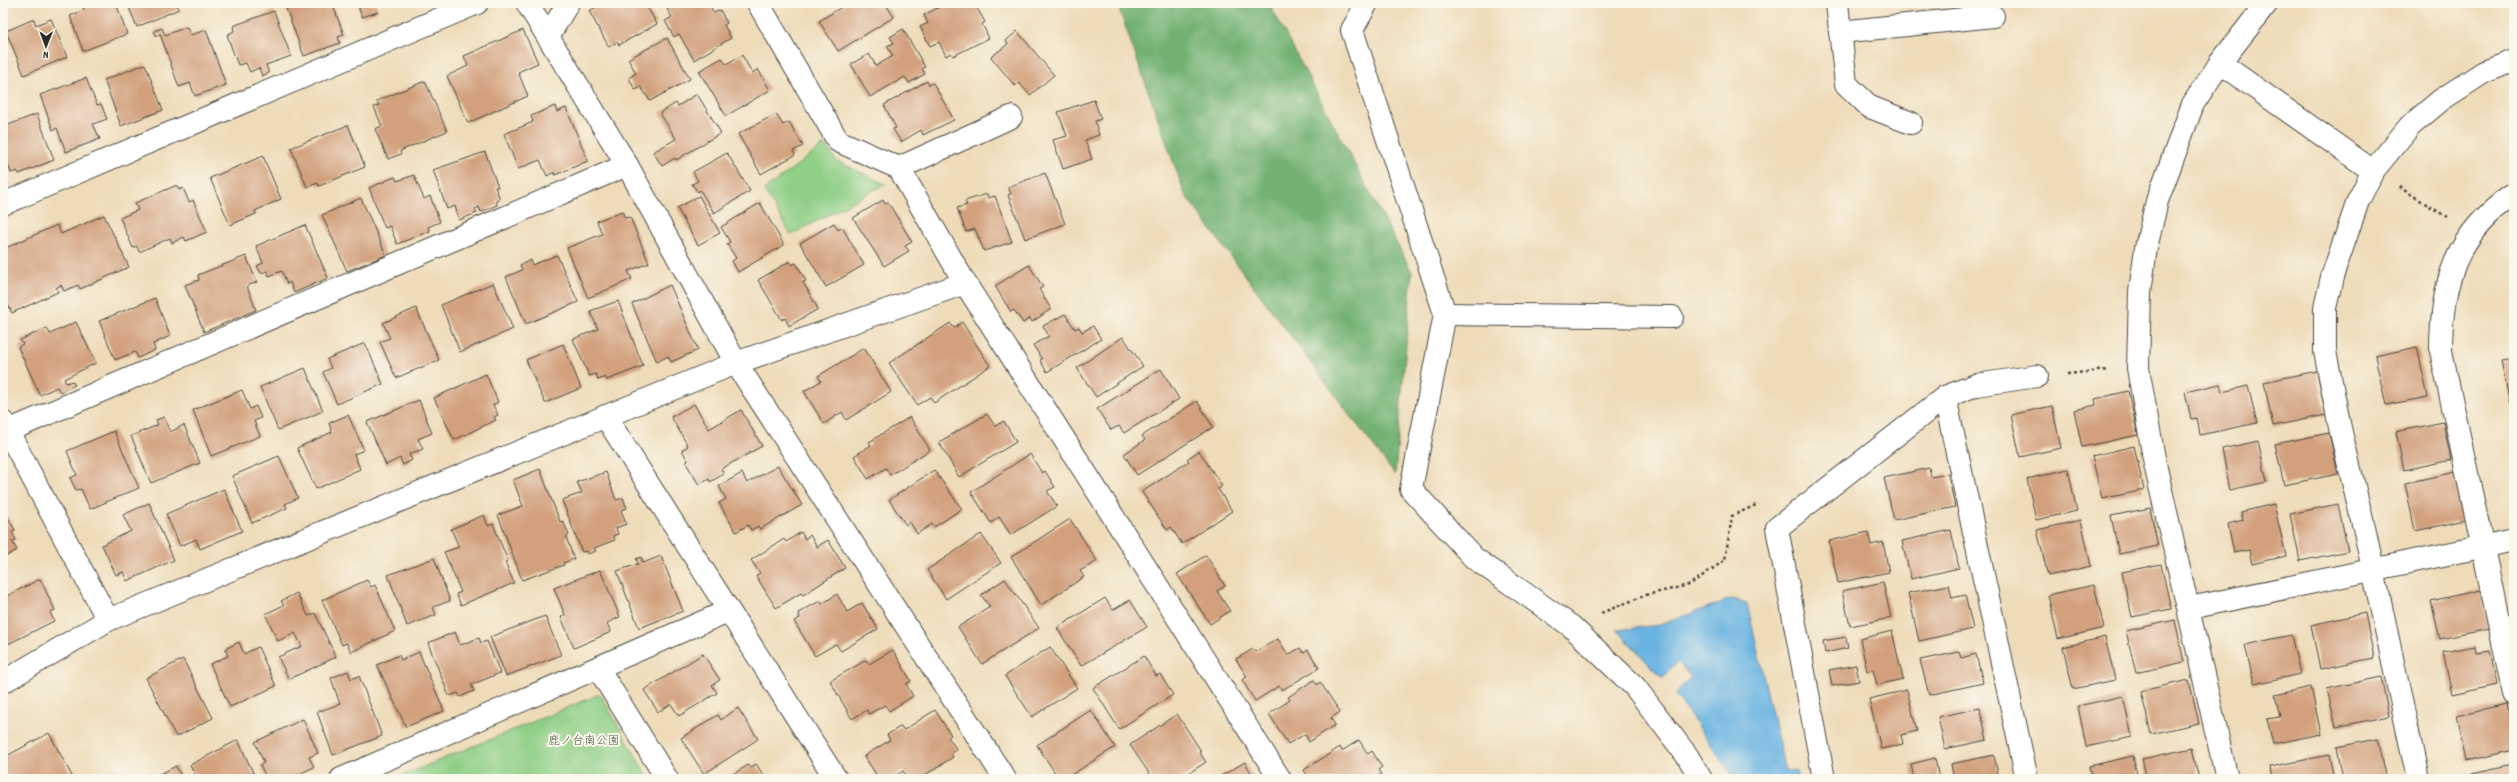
<svg xmlns="http://www.w3.org/2000/svg" width="2517" height="782" font-family="Dekko,'Klee One',sans-serif">
  <style>
    .green { fill: #8fcf86; stroke: #5d7d58 }
    .forest { fill: #73b273; stroke: #4f6e4f }
    .water { fill: #69b3e1; stroke: #4a6f86 }
    .building { fill: #d2a07d }
    .lines { fill: none; stroke-linecap: round; stroke-linejoin: round }
    .minor-casing { stroke: #484640; stroke-width: 24 }
    .path { stroke: #484640; stroke-width: 2.5; stroke-dasharray: 3 3; stroke-linecap: butt }
    .minor { stroke: #fff; stroke-width: 22 }
    .labels { text-anchor: middle; dominant-baseline: central; stroke-width: 4; stroke-linejoin: round; paint-order: stroke }
    .park-label { font-size: 12px; fill: #495c46; stroke: #fbf7ec }
  </style>
  <rect width="100%" height="100%" fill="#fbf7ec"/>
  <filter id="ink" filterUnits="userSpaceOnUse"><feTurbulence type="fractalNoise" baseFrequency=".025" numOctaves="2"/><feDisplacementMap in="SourceGraphic" scale="8" xChannelSelector="R" yChannelSelector="G"/><feConvolveMatrix kernelMatrix="1 2 1 2 8 2 1 2 1" color-interpolation-filters="sRGB"/></filter>
  <filter id="wash" filterUnits="userSpaceOnUse"><feTurbulence type="fractalNoise" baseFrequency=".012" numOctaves="4" result="noise"/><feDisplacementMap in="SourceGraphic" scale="16" xChannelSelector="R" yChannelSelector="G"/><feGaussianBlur stdDeviation="0.9" result="paint"/><feColorMatrix in="noise" values="0 0 0 0 0 0 0 0 0 0 0 0 0 0 0 0 0 1.4 0 .05"/><feComposite in="paint" operator="in"/></filter>
  <g filter="url(#wash)">
    <rect width="100%" height="100%" fill="#eedcb9"/>
    <g class="green">
      <polygon points="824,145 837,161 885,184 791,235 764,190"/>
      <polygon points="600,694 649,779 394,779"/>
    </g>
    <polygon class="forest" points="1117,3 1269,3 1412,272 1395,475 1185,195"/>
    <polygon class="water" points="1731,599 1747,603 1785,771 1796,770 1798,779 1735,779 1675,694 1691,677 1678,662 1662,678 1617,630 1659,625"/>
    <g id="blocks">
      <g class="building">
        <polygon points="81,3 116,3 127,34 83,51 70,16 84,10"/>
        <polygon points="127,3 176,3 179,9 137,27"/>
        <polygon points="284,3 332,3 344,35 338,37 340,43 304,56"/>
        <polygon points="357,3 375,3 378,12 362,17"/>
        <polygon points="604,3 645,3 657,24 619,45 617,42 609,47 589,11"/>
        <polygon points="678,3 687,3 689,7 697,3 708,3 714,13 720,10 727,23 724,25 731,38 694,60 679,34 674,37 665,21 672,17 667,9"/>
        <polygon points="848,3 885,3 894,17 838,51 819,21"/>
        <polygon points="947,3 974,3 985,22 982,24 989,38 953,56 951,53 946,56 939,42 930,46 920,27 928,23 924,15"/>
        <polygon points="274,11 291,56 266,65 269,73 262,76 259,68 250,72 246,63 238,65 227,35 234,31 233,26"/>
        <polygon points="34,19 36,25 51,19 67,57 24,75 6,31"/>
        <polygon points="187,27 190,35 206,30 226,85 195,96 190,83 179,87 160,34 156,36 154,31 162,28 165,35"/>
        <polygon points="903,29 925,67 922,68 925,74 909,83 905,77 870,97 851,64 869,54 876,66 893,56 887,46 894,43 890,37"/>
        <polygon points="523,30 538,63 518,72 528,96 468,123 447,76 468,66 464,56"/>
        <polygon points="1017,31 1054,75 1030,95 1019,83 1015,86 991,57 1008,44 1006,41"/>
        <polygon points="667,38 690,79 650,101 641,87 635,90 629,78 636,73 628,59"/>
        <polygon points="742,55 752,73 758,69 770,90 726,116 699,71 722,58 726,64"/>
        <polygon points="145,64 163,110 121,126 104,80"/>
        <polygon points="86,78 97,105 101,104 107,119 93,124 100,139 66,152 57,128 53,130 40,95"/>
        <polygon points="425,81 447,131 400,151 401,154 388,159 375,129 382,126 374,107 379,105 377,101"/>
        <polygon points="927,81 929,85 933,83 954,120 923,135 921,130 901,142 893,129 896,128 884,105"/>
        <polygon points="697,94 721,133 676,160 675,158 662,166 653,152 676,139 660,113 676,103 678,106"/>
        <polygon points="1094,100 1101,119 1095,121 1099,135 1085,140 1092,159 1063,169 1053,140 1067,136 1058,112"/>
        <polygon points="555,106 557,112 566,108 588,161 555,175 554,172 547,176 540,160 518,169 504,134 533,122 531,116"/>
        <polygon points="37,114 54,160 19,174 17,171 11,173 3,151 3,127"/>
        <polygon points="776,114 783,125 789,122 803,146 793,151 795,155 761,174 738,134"/>
        <polygon points="348,125 365,167 319,186 318,183 307,187 291,148"/>
        <polygon points="485,152 498,187 495,187 500,199 496,201 497,205 481,212 479,207 475,209 477,213 459,220 455,206 447,209 433,170"/>
        <polygon points="727,153 750,191 714,213 700,190 698,192 692,184 698,181 693,172"/>
        <polygon points="263,156 281,199 255,211 256,214 230,225 210,178"/>
        <polygon points="1045,173 1065,224 1025,239 1008,195 1011,194 1008,187"/>
        <polygon points="414,175 424,199 430,196 440,222 428,227 430,231 397,244 390,226 385,228 369,188 395,177 397,181"/>
        <polygon points="177,185 179,190 183,188 189,202 193,200 207,232 186,241 184,237 172,243 170,238 139,252 137,246 133,248 120,218 138,210 135,203"/>
        <polygon points="987,194 988,198 995,196 1012,242 984,251 975,229 966,232 957,208 967,205 965,201"/>
        <polygon points="699,196 720,233 698,245 677,208"/>
        <polygon points="361,198 386,255 347,271 322,215"/>
        <polygon points="883,200 885,204 888,202 912,242 905,246 909,251 884,266 853,218"/>
        <polygon points="760,203 784,245 738,272 732,261 736,258 727,244 730,242 721,227"/>
        <polygon points="622,211 625,218 630,217 649,263 628,271 632,279 588,298 567,248 602,234 597,221"/>
        <polygon points="104,215 129,267 80,289 78,285 64,291 61,285 56,288 58,292 12,313 3,294 3,249 57,225 61,234"/>
        <polygon points="834,223 838,230 842,227 864,265 826,287 800,243"/>
        <polygon points="305,225 328,278 294,293 290,282 287,284 282,271 269,276 267,271 261,273 257,266 263,263 256,246"/>
        <polygon points="557,255 578,302 526,324 506,277 522,270 520,265 531,260 532,265"/>
        <polygon points="246,256 257,282 247,286 256,310 204,332 185,285 199,280 198,275"/>
        <polygon points="790,261 792,265 796,263 806,281 803,282 818,309 789,326 785,318 782,320 758,280"/>
        <polygon points="1029,265 1043,287 1039,289 1051,309 1032,322 1030,318 1023,323 1014,310 1011,312 995,286"/>
        <polygon points="493,283 513,329 460,352 441,305"/>
        <polygon points="670,285 698,350 671,362 668,356 657,362 632,304"/>
        <polygon points="155,298 170,336 153,344 155,350 138,358 135,352 115,360 99,321"/>
        <polygon points="618,301 643,366 607,380 605,377 598,380 596,374 589,376 573,339 598,329 590,311"/>
        <polygon points="416,308 439,360 396,378 380,342 390,338 383,323"/>
        <polygon points="1065,314 1075,329 1079,327 1082,332 1093,326 1101,339 1047,372 1040,360 1042,359 1033,345 1049,336 1043,326"/>
        <polygon points="76,322 96,363 64,379 66,383 72,381 75,385 60,392 57,387 40,395 18,347 23,344 20,340 47,328 50,334"/>
        <polygon points="962,322 990,366 934,403 930,397 917,405 889,363 950,323 954,328"/>
        <polygon points="1123,337 1143,366 1096,397 1077,368"/>
        <polygon points="365,343 383,384 337,404 323,372 331,368 327,359"/>
        <polygon points="563,344 581,388 545,403 526,360"/>
        <polygon points="2417,347 2428,397 2386,405 2375,356"/>
        <polygon points="864,348 891,392 846,420 842,412 824,424 804,391 821,381 818,376"/>
        <polygon points="2514,359 2514,403 2510,403 2501,361"/>
        <polygon points="305,368 323,411 278,430 260,387"/>
        <polygon points="1161,369 1179,399 1124,433 1119,426 1111,430 1097,409"/>
        <polygon points="2317,371 2326,415 2273,426 2264,382"/>
        <polygon points="486,374 498,402 493,405 498,415 494,417 496,420 454,440 434,398"/>
        <polygon points="2220,384 2222,392 2248,386 2257,423 2200,435 2197,418 2191,419 2185,392"/>
        <polygon points="242,390 250,409 256,406 261,418 254,421 260,436 211,456 193,410"/>
        <polygon points="2128,391 2138,435 2082,447 2074,410 2096,405 2095,399"/>
        <polygon points="419,400 432,433 418,439 423,449 409,454 412,460 403,465 400,458 386,465 367,422"/>
        <polygon points="1197,401 1213,427 1137,475 1124,454 1145,440 1142,436"/>
        <polygon points="694,404 709,429 741,410 762,446 721,469 724,474 710,482 709,479 699,485 686,463 688,461 682,450 688,446 671,417"/>
        <polygon points="2052,406 2061,448 2020,457 2011,415"/>
        <polygon points="987,414 995,426 1004,421 1016,442 959,477 939,442"/>
        <polygon points="348,415 364,450 354,454 360,469 316,489 297,448 332,432 329,423"/>
        <polygon points="164,417 170,432 184,425 200,463 151,483 131,436 158,425 156,420"/>
        <polygon points="910,417 930,450 890,475 886,468 868,479 854,456 871,445 869,442"/>
        <polygon points="2443,422 2451,460 2404,470 2396,432"/>
        <polygon points="114,431 139,488 90,509 81,489 76,490 70,478 77,475 67,451"/>
        <polygon points="2329,433 2338,474 2284,485 2275,444"/>
        <polygon points="2258,441 2267,482 2230,490 2222,449"/>
        <polygon points="2134,446 2144,490 2102,499 2092,456"/>
        <polygon points="1199,451 1222,486 1218,489 1232,511 1182,544 1171,527 1167,530 1142,492 1189,461 1187,459"/>
        <polygon points="1030,454 1042,473 1045,471 1055,487 1047,491 1057,506 1011,535 999,517 991,523 971,492"/>
        <polygon points="279,456 298,498 285,504 287,508 252,523 232,476"/>
        <polygon points="778,466 802,505 760,529 758,526 751,530 748,525 736,532 719,503 726,499 719,486 742,473 747,483"/>
        <polygon points="1929,468 1931,477 1948,474 1955,507 1894,520 1884,478"/>
        <polygon points="540,469 560,522 563,521 569,535 566,537 574,559 563,563 564,565 522,580 498,515 523,506 513,480"/>
        <polygon points="2068,469 2077,511 2036,520 2027,479"/>
        <polygon points="934,470 962,509 934,527 932,524 917,534 910,522 906,525 889,500"/>
        <polygon points="606,472 616,500 623,498 627,508 621,510 626,524 616,528 618,534 613,536 615,540 594,548 596,551 588,554 587,551 582,552 562,500 582,493 577,482"/>
        <polygon points="2456,472 2466,520 2415,531 2405,483"/>
        <polygon points="224,489 242,531 200,549 196,539 180,546 166,514"/>
        <polygon points="149,503 174,560 127,581 123,572 116,575 102,545 131,531 123,515"/>
        <polygon points="2274,504 2286,556 2252,564 2249,550 2234,553 2228,524 2243,520 2241,512"/>
        <polygon points="2338,504 2348,551 2300,561 2290,514"/>
        <polygon points="2150,508 2158,546 2119,554 2111,516"/>
        <polygon points="3,515 4,517 7,516 15,530 12,532 16,540 12,541 17,550 3,558"/>
        <polygon points="484,515 488,526 493,524 508,561 505,562 514,583 461,605 456,594 461,592 444,552 459,547 451,529"/>
        <polygon points="1070,519 1097,561 1080,571 1084,577 1041,605 1011,557"/>
        <polygon points="2081,520 2091,566 2048,576 2037,530"/>
        <polygon points="1951,530 1959,568 1911,579 1902,541"/>
        <polygon points="801,532 805,539 810,535 817,547 828,540 845,568 803,595 801,593 776,608 756,576 760,573 751,560 784,539 786,542"/>
        <polygon points="1868,532 1871,545 1883,542 1889,572 1838,583 1829,541"/>
        <polygon points="981,534 1001,563 946,599 927,570"/>
        <polygon points="1206,555 1225,586 1217,591 1230,611 1210,624 1177,574"/>
        <polygon points="661,556 683,611 639,628 617,571 638,564 636,559 641,557 643,563"/>
        <polygon points="434,558 450,601 433,607 436,615 407,626 388,575"/>
        <polygon points="2161,564 2171,609 2132,617 2122,572"/>
        <polygon points="600,570 620,617 607,623 611,632 574,648 561,617 565,615 554,588"/>
        <polygon points="40,579 55,610 50,612 54,621 8,644 3,635 3,598"/>
        <polygon points="1005,579 1039,628 982,664 958,627 990,607 981,595"/>
        <polygon points="367,580 371,587 375,585 395,631 351,652 347,643 342,645 322,600"/>
        <polygon points="1883,582 1891,618 1850,626 1842,591"/>
        <polygon points="1949,585 1952,598 1965,595 1973,629 1919,641 1908,593"/>
        <polygon points="2094,585 2104,628 2058,639 2048,595"/>
        <polygon points="2480,590 2489,629 2440,639 2431,601"/>
        <polygon points="297,593 308,616 315,613 336,657 289,679 278,657 302,646 295,633 278,641 265,614 284,605 281,601"/>
        <polygon points="837,594 847,612 862,603 878,629 841,651 836,644 815,656 794,621 800,618 798,613 820,601 822,604"/>
        <polygon points="1105,598 1113,610 1130,600 1147,627 1081,666 1057,628"/>
        <polygon points="2365,613 2374,658 2320,669 2311,625"/>
        <polygon points="545,616 561,655 506,676 490,637"/>
        <polygon points="2175,620 2184,662 2136,673 2126,631"/>
        <polygon points="1892,631 1903,679 1877,685 1873,670 1867,671 1860,639"/>
        <polygon points="455,632 460,645 479,638 481,643 487,641 500,673 471,685 474,691 460,697 458,693 449,696 428,643"/>
        <polygon points="2291,635 2300,674 2254,684 2245,645"/>
        <polygon points="1846,637 1848,648 1825,653 1823,641"/>
        <polygon points="2105,637 2115,680 2073,689 2063,647"/>
        <polygon points="1278,639 1288,655 1300,648 1304,653 1308,650 1319,668 1282,690 1279,686 1255,701 1242,680 1247,677 1236,659 1253,649 1255,652"/>
        <polygon points="239,642 244,654 258,647 276,686 230,707 210,664 228,656 225,649"/>
        <polygon points="2475,646 2476,652 2490,650 2497,685 2452,695 2443,652"/>
        <polygon points="1050,647 1077,688 1032,717 1005,676"/>
        <polygon points="893,650 911,681 906,684 913,696 889,711 885,705 869,714 867,710 852,719 830,681 866,660 869,664"/>
        <polygon points="419,652 444,711 406,727 377,665 399,655 401,660"/>
        <polygon points="1959,652 1961,658 1976,654 1983,683 1929,695 1920,660"/>
        <polygon points="703,654 720,680 712,685 717,693 679,716 671,704 658,712 644,690"/>
        <polygon points="1144,656 1156,676 1160,674 1173,695 1119,729 1093,688"/>
        <polygon points="183,659 213,718 176,737 146,678"/>
        <polygon points="1856,665 1859,681 1832,686 1829,670"/>
        <polygon points="348,671 351,679 359,676 382,736 333,755 317,712 340,704 331,678"/>
        <polygon points="2381,677 2389,716 2336,727 2327,689"/>
        <polygon points="1314,680 1317,685 1320,682 1340,712 1331,718 1335,725 1309,742 1305,734 1288,744 1269,714 1290,700 1288,697"/>
        <polygon points="2189,680 2199,723 2151,734 2141,691"/>
        <polygon points="2311,687 2321,734 2273,744 2267,719 2280,717 2275,695"/>
        <polygon points="1907,690 1917,731 1901,735 1903,744 1881,749 1869,699"/>
        <polygon points="2123,696 2132,737 2086,747 2078,706"/>
        <polygon points="2507,704 2514,736 2514,750 2466,761 2456,715"/>
        <polygon points="738,708 758,739 704,774 681,738 718,715 721,720"/>
        <polygon points="1980,708 1987,740 1945,749 1938,717"/>
        <polygon points="935,710 951,735 948,737 957,750 951,753 953,757 919,779 908,779 903,771 891,779 879,779 864,756 890,740 887,735 901,726 904,730"/>
        <polygon points="1091,710 1115,747 1065,779 1059,779 1037,745"/>
        <polygon points="1177,714 1201,751 1199,752 1206,762 1180,779 1153,779 1130,745"/>
        <polygon points="303,719 318,753 309,757 314,767 289,779 271,779 269,775 266,777 260,765 264,763 255,742"/>
        <polygon points="49,733 72,776 66,779 3,779 3,758"/>
        <polygon points="2377,739 2386,779 2343,779 2337,747"/>
        <polygon points="238,740 256,779 197,779 190,765"/>
        <polygon points="1359,740 1368,754 1372,751 1382,767 1378,770 1381,774 1373,779 1309,779 1304,770 1340,747 1342,751"/>
        <polygon points="2192,748 2199,779 2147,779 2142,759"/>
        <polygon points="1994,755 1999,779 1954,779 1951,764"/>
        <polygon points="2329,755 2334,779 2272,779 2270,767"/>
        <polygon points="2133,756 2138,779 2092,779 2089,766"/>
        <polygon points="1935,758 1939,779 1914,779 1911,764"/>
        <polygon points="1245,762 1254,778 1252,779 1216,779"/>
        <polygon points="756,764 766,779 725,779 748,765 750,768"/>
        <polygon points="2514,764 2514,779 2473,779 2472,773"/>
        <polygon points="176,766 182,779 150,779"/>
      </g>
    </g>
  </g>
  <g filter="url(#ink)">
    <use href="#blocks" fill-opacity="0" stroke="#484640" stroke-width="1"/>
    <g class="lines">
      <defs>
        <g id="minor">
          <polyline points="527,3 627,165 736,363 1005,779"/>
          <polyline points="758,3 838,141 899,168 965,283 1280,779"/>
          <polyline points="1367,3 1352,30 1445,314 1411,489 1474,558 1571,626 1635,687 1688,757 1701,779"/>
          <polyline points="1837,3 1846,84 1870,107 1911,123"/>
          <polyline points="1840,32 1993,16"/>
          <polyline points="548,37 568,3"/>
          <polyline points="2220,63 2373,171"/>
          <polyline points="899,168 1011,117"/>
          <path d="M 2514,194 C 2455,234 2441,283 2441,351 L 2514,694"/>
          <polyline points="3,204 477,3"/>
          <polyline points="1445,314 1672,317"/>
          <polyline points="1945,397 2027,779"/>
          <polyline points="605,416 836,779"/>
          <polyline points="3,422 108,620"/>
          <polyline points="3,433 627,165"/>
          <polyline points="2190,608 2514,540"/>
          <polyline points="598,668 667,779"/>
          <polyline points="3,682 108,620 736,363 965,283"/>
          <polyline points="341,779 728,611"/>
          <polyline points="1824,779 1777,528 1945,397 1976,385 2037,376"/>
          <polyline points="2227,779 2155,464 2138,368 2140,292 2146,248 2157,201 2193,104 2220,63 2267,3"/>
          <polyline points="2418,779 2365,532 2340,428 2325,351 2325,308 2332,277 2358,201 2373,171 2409,127 2441,100 2484,72 2514,61"/>
        </g>
      </defs>
      <use href="#minor" class="minor-casing"/>
      <g class="path">
        <polyline points="2399,187 2447,217"/>
        <polyline points="2067,374 2108,370"/>
        <polyline points="1601,613 1646,595 1689,585 1725,560 1732,516 1756,505"/>
      </g>
      <use href="#minor" class="minor"/>
    </g>
  </g>
  <g class="labels">
    <g class="park-label">
      <text x="584" y="741">鹿ノ台南公園</text>
    </g>
  </g>
  <rect width="2517" height="782" fill="none" stroke="#fbf7ec" stroke-width="16"/>
  <g transform="translate(46 46) rotate(181)" stroke="#fbf7ec" stroke-width="3" paint-order="stroke">
  <path d="M0-3L7 15L0 10L-7 15Z" fill="#2b2b2b"/>
  <text y="-6" font-size="11" font-weight="bold" text-anchor="middle" fill="#2b2b2b">N</text>
  </g>
</svg>
